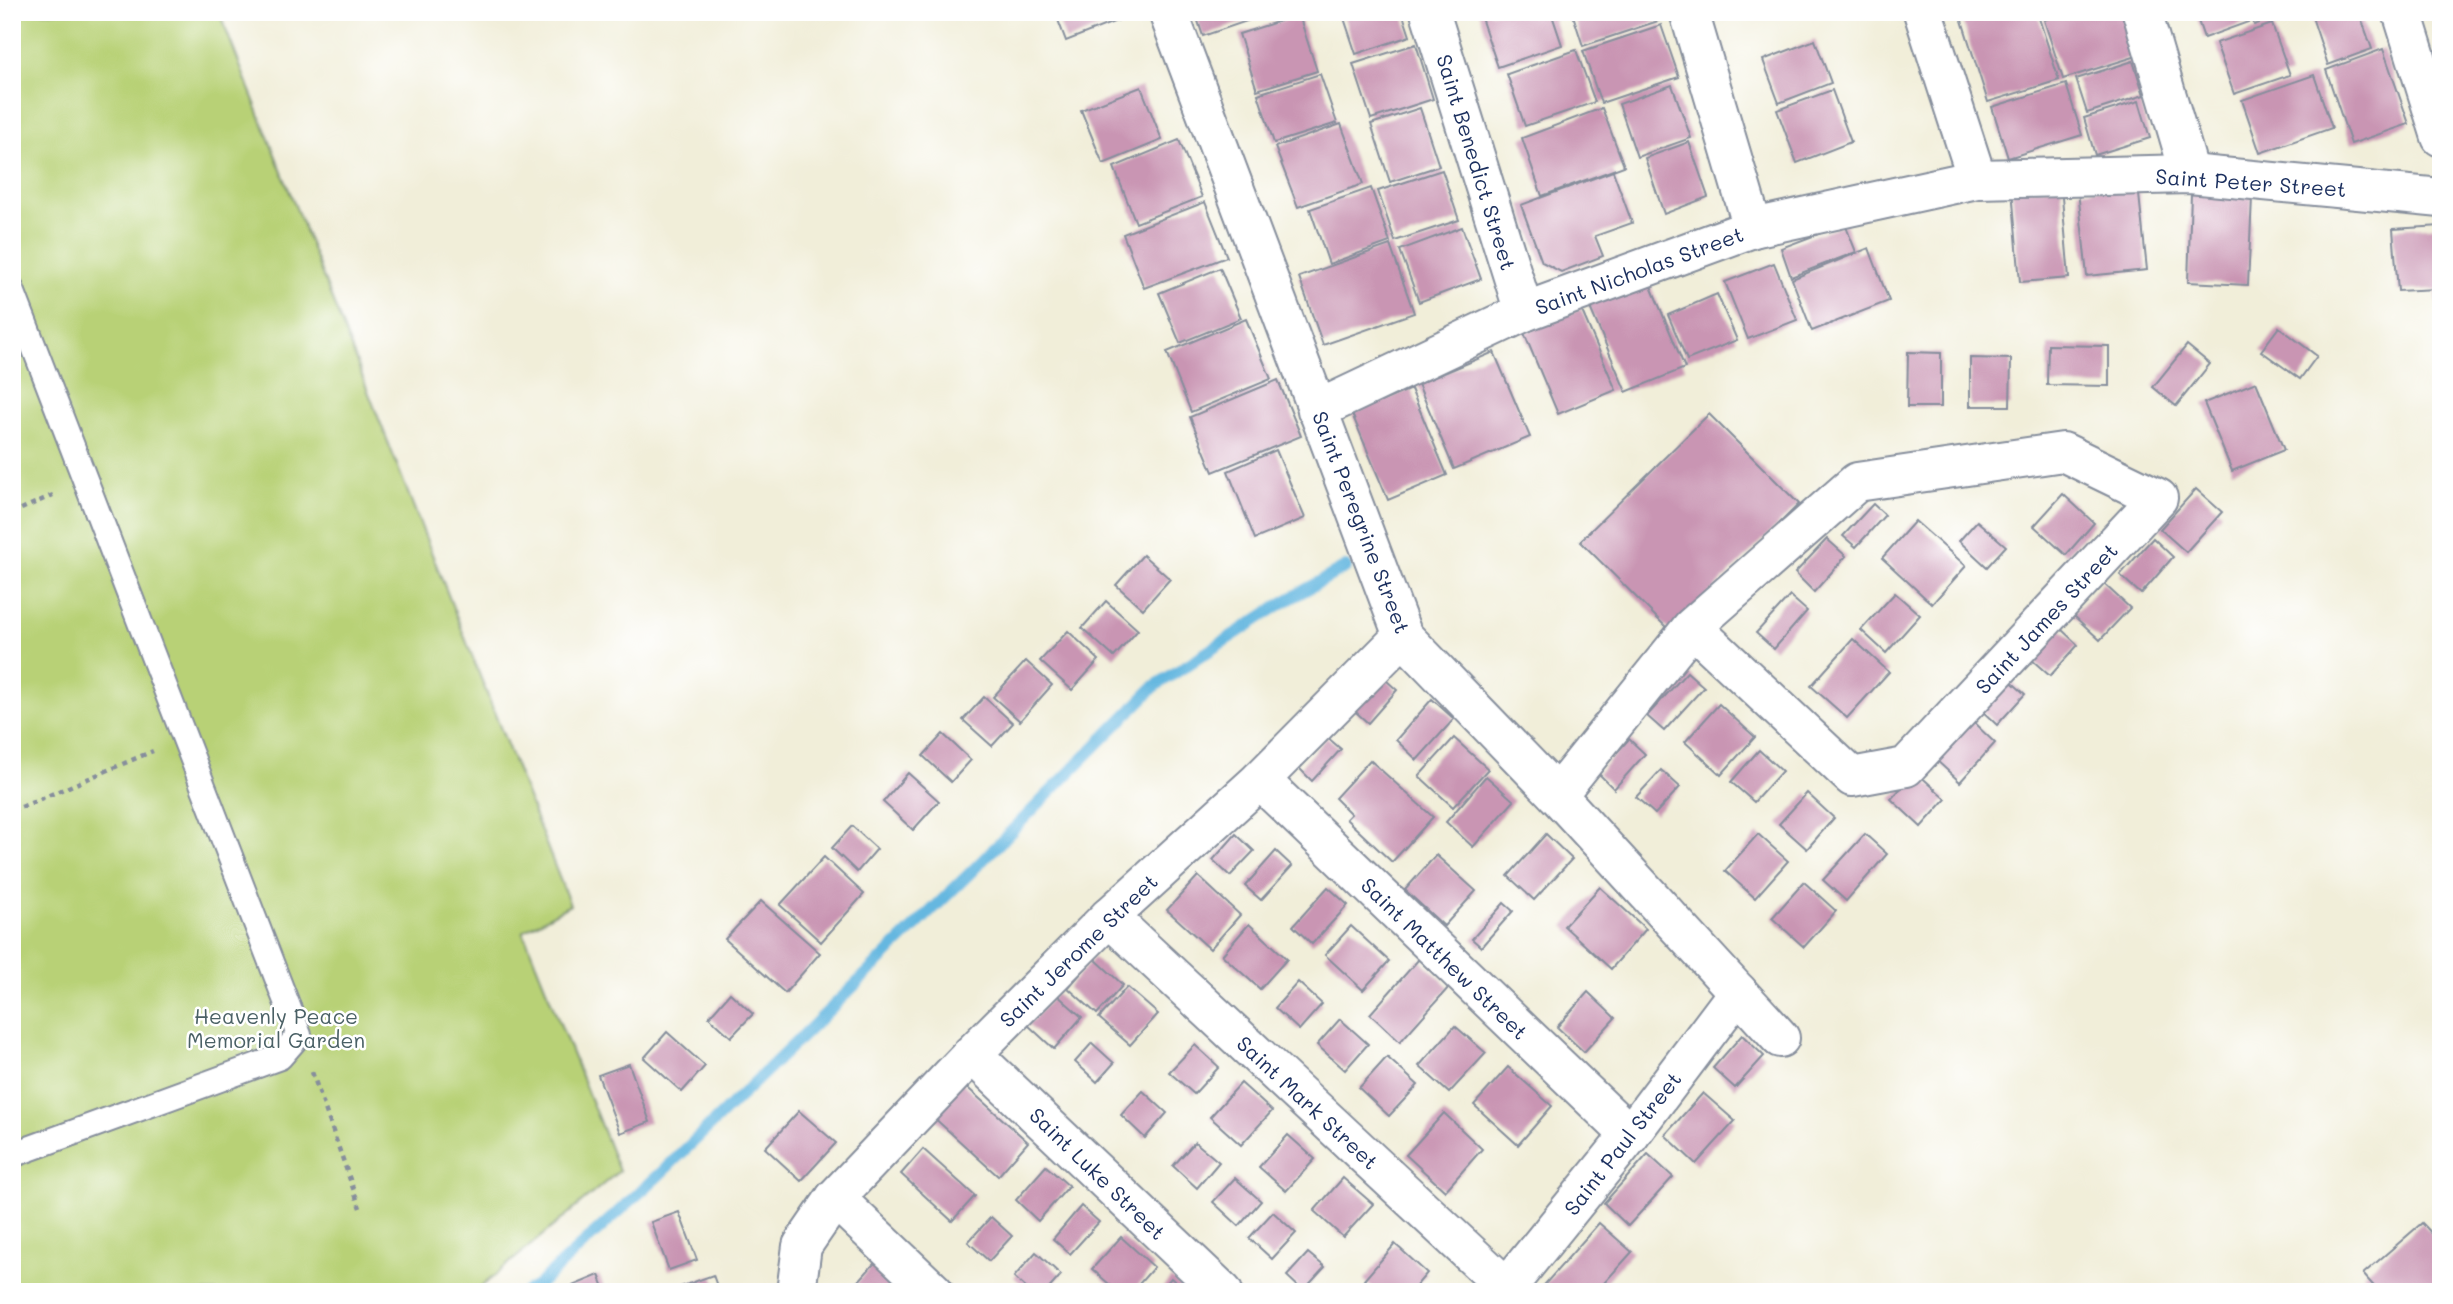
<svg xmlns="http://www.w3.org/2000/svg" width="2453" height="1304" font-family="Mali,sans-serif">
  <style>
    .green { fill: #b8d176; stroke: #6a806a; stroke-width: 2 }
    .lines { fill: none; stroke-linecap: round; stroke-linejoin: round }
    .stream { stroke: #65b7e0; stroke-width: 12 }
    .building { fill: #c995b3 }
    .service-casing { stroke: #868e9c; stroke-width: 28 }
    .minor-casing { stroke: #868e9c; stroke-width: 42 }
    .path { stroke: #868e9c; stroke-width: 4.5; stroke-dasharray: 5 5; stroke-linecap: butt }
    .service { stroke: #fff; stroke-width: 24 }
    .minor { stroke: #fff; stroke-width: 38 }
    .labels { text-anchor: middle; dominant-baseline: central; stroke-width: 5; stroke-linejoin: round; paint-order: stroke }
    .street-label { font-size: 21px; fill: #1b2f5e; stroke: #fff }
    .park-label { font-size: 21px; fill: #4a6065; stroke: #fff }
  </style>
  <rect width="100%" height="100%" fill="#fff"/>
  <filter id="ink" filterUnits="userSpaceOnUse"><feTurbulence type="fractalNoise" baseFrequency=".0143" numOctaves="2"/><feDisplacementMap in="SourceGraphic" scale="14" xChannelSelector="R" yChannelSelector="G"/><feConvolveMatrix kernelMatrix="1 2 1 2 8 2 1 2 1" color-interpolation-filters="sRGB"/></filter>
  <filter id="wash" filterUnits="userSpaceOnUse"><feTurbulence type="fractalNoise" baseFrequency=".00686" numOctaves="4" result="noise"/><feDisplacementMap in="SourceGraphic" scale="28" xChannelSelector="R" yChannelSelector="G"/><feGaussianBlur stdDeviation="1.57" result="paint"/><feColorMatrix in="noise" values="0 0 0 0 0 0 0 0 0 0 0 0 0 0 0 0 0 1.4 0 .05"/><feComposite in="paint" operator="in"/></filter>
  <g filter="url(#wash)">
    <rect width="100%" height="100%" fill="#f1eed9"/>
    <polygon class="green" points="12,12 219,12 570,905 523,931 619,1171 475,1292 12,1292"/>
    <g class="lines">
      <polyline class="stream" points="526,1292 537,1286 660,1174 784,1054 971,872 1155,686 1284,602 1346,567"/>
    </g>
    <g id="blocks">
      <g class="building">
        <polygon points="1055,12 1115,12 1119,20 1066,41"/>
        <polygon points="1195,12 1247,12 1250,20 1203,36"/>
        <polygon points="1342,12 1402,12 1410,36 1356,54"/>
        <polygon points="1479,12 1551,12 1562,45 1498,67"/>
        <polygon points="1572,12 1659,12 1661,20 1583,46"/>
        <polygon points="1965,12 2037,12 2059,80 1988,102 1960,14"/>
        <polygon points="2070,12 2123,12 2137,56 2063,79 2044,20"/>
        <polygon points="2195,12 2248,12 2251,21 2204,38"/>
        <polygon points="2250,12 2290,12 2290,13 2254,25"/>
        <polygon points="2317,12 2359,12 2372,49 2328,65 2311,14"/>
        <polygon points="1299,15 1317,71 1257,90 1239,34"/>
        <polygon points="2272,24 2290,75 2234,94 2216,43"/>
        <polygon points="1661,25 1679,77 1601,103 1583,51"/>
        <polygon points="1815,40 1831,83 1779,103 1763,60"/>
        <polygon points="1416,44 1433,99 1371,119 1353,64"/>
        <polygon points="2383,49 2409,124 2351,144 2326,70"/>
        <polygon points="1576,50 1595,102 1525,126 1507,74"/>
        <polygon points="2133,61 2144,95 2087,113 2076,79"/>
        <polygon points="1320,74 1337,123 1274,143 1258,94"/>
        <polygon points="2314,75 2332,128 2260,153 2242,100"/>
        <polygon points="2066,84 2082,135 2008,158 1992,107"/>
        <polygon points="1672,85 1691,138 1637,157 1619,104"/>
        <polygon points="1141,87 1162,140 1103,164 1081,110"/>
        <polygon points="1832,90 1851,142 1797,163 1777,110"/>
        <polygon points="2139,101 2150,138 2095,155 2084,118"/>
        <polygon points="1420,108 1439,166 1390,182 1371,124"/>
        <polygon points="1602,108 1624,166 1542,196 1522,138"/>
        <polygon points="1341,124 1363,184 1298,207 1275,147"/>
        <polygon points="1179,140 1202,197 1136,223 1114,167"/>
        <polygon points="1689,142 1708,197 1664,214 1645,158"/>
        <polygon points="1442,170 1459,220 1395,241 1378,191"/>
        <polygon points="1613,171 1632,223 1595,236 1603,256 1561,272 1542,262 1521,205"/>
        <polygon points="2138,185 2147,270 2087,276 2078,191"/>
        <polygon points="2061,186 2069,278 2020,282 2012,190"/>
        <polygon points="1371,188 1390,242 1329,264 1310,209"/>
        <polygon points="2191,194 2252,197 2248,285 2188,282"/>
        <polygon points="1205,202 1227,257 1144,288 1123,234"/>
        <polygon points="1845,224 1856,252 1791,277 1781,248"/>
        <polygon points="2441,226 2441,305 2437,305 2436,289 2398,291 2393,229"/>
        <polygon points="1462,227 1481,279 1419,302 1400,250"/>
        <polygon points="1390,245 1414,313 1323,345 1299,277"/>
        <polygon points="1869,248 1889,301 1812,331 1792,279"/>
        <polygon points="1774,263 1797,320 1748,339 1725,282"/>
        <polygon points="1220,268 1241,318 1180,343 1159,293"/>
        <polygon points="1648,279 1685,368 1626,392 1588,303"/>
        <polygon points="1717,294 1737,340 1687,360 1668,315"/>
        <polygon points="1581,309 1616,390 1558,414 1524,333"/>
        <polygon points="1246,319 1271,379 1191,412 1167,352"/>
        <polygon points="2279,327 2317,356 2300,379 2261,351"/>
        <polygon points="2048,345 2109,346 2109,386 2047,385"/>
        <polygon points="2187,345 2210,364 2176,406 2153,387"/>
        <polygon points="1494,352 1530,437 1454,469 1418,384"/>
        <polygon points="1908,352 1941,353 1941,407 1907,407"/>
        <polygon points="1970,358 2011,359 2010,406 1970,406"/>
        <polygon points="1278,380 1301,436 1213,472 1190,417"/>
        <polygon points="2256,382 2284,450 2232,471 2204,403"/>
        <polygon points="1411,389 1447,475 1388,500 1352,414"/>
        <polygon points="1709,414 1799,504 1671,632 1580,541"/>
        <polygon points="1276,450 1305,518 1255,539 1228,471"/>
        <polygon points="2196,489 2222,512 2186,552 2160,529"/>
        <polygon points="2063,494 2094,523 2066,555 2034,526"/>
        <polygon points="1873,504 1885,515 1856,547 1843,536"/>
        <polygon points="1915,521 1966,566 1932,604 1882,558"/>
        <polygon points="1977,521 2006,546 1987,567 1959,541"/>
        <polygon points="2153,538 2173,557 2141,594 2120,575"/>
        <polygon points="1827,539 1846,556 1814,592 1795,573"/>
        <polygon points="1143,555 1170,579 1143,609 1116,585"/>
        <polygon points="2103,583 2130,608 2100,640 2073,615"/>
        <polygon points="1895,593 1920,615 1886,653 1861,630"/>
        <polygon points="1790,596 1807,611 1774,649 1756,633"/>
        <polygon points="1106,601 1138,630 1114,657 1082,628"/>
        <polygon points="2060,628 2078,645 2050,676 2032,660"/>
        <polygon points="1068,631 1099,660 1072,690 1040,661"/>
        <polygon points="1853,639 1889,672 1847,718 1811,686"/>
        <polygon points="1026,661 1052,685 1020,721 993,697"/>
        <polygon points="1376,671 1397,690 1368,723 1346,703"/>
        <polygon points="1687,672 1704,687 1664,731 1647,716"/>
        <polygon points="2007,678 2025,694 1997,725 1979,708"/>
        <polygon points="984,697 1013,723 992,746 963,720"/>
        <polygon points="1432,699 1454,719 1417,760 1396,740"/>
        <polygon points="1719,704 1755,737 1721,775 1685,742"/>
        <polygon points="1971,720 1995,743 1960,782 1935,759"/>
        <polygon points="943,734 971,760 951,782 923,756"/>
        <polygon points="1327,737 1341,749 1312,781 1299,768"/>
        <polygon points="1454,738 1488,769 1453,807 1419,776"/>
        <polygon points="1629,739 1645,754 1614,789 1598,773"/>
        <polygon points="1759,750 1782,771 1754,802 1731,782"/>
        <polygon points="1370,760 1433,817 1392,862 1346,819 1351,814 1335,798"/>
        <polygon points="1661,770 1680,787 1655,814 1636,797"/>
        <polygon points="1916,772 1946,799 1921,827 1891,799"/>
        <polygon points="908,773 939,801 913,830 883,802"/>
        <polygon points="1486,776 1514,801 1473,847 1446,822"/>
        <polygon points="1807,793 1834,818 1807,849 1779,824"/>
        <polygon points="852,826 877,849 857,872 832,848"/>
        <polygon points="1236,834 1254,851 1230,876 1213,860"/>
        <polygon points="1546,834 1572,859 1534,900 1508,876"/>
        <polygon points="1758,834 1788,861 1755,898 1725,871"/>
        <polygon points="1865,834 1887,854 1846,901 1823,880"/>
        <polygon points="1276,851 1292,866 1261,900 1245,886"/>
        <polygon points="1436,855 1476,891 1444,926 1405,890"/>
        <polygon points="824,857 864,894 821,942 780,905"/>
        <polygon points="1198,876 1240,915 1210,949 1167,910"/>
        <polygon points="1804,882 1836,911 1804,947 1772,918"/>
        <polygon points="1328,887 1348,905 1312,944 1293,926"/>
        <polygon points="1600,887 1646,929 1611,969 1564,926"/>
        <polygon points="761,901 820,953 785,993 725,939"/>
        <polygon points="1504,903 1513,911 1481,947 1472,939"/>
        <polygon points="1249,924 1287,959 1260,989 1222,955"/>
        <polygon points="1351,926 1389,961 1363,990 1325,955"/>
        <polygon points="1094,958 1123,985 1097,1014 1068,988"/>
        <polygon points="1419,959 1449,987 1400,1042 1370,1014"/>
        <polygon points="1298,982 1322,1004 1299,1030 1275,1008"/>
        <polygon points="1127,987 1158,1014 1130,1045 1099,1018"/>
        <polygon points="1588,992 1615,1018 1584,1052 1557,1027"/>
        <polygon points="730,993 753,1014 731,1037 709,1017"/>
        <polygon points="1056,994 1082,1017 1054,1049 1028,1025"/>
        <polygon points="1340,1019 1368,1044 1345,1070 1317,1045"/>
        <polygon points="1455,1026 1486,1053 1449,1093 1419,1066"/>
        <polygon points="667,1032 705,1066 682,1092 644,1058"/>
        <polygon points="1742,1035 1764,1056 1735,1088 1713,1068"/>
        <polygon points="1092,1043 1114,1063 1097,1082 1075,1062"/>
        <polygon points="1195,1045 1219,1067 1194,1094 1169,1072"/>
        <polygon points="1387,1057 1418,1085 1389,1116 1359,1088"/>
        <polygon points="629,1064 650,1122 620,1133 598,1075"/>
        <polygon points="1508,1067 1552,1106 1518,1145 1474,1105"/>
        <polygon points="961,1082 1028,1142 998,1176 931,1115"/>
        <polygon points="1241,1083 1272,1111 1241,1145 1210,1117"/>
        <polygon points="1143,1091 1167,1113 1145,1138 1121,1115"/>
        <polygon points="1703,1093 1735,1121 1696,1164 1665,1135"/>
        <polygon points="799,1111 836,1143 801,1181 765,1148"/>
        <polygon points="1444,1113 1482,1149 1445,1191 1406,1155"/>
        <polygon points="1288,1135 1315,1159 1286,1191 1259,1167"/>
        <polygon points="1195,1142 1219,1162 1197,1188 1173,1166"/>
        <polygon points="923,1149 975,1196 952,1221 901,1174"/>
        <polygon points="1648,1154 1673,1177 1628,1226 1604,1203"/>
        <polygon points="1046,1166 1069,1186 1038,1221 1016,1200"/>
        <polygon points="1235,1178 1261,1201 1239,1226 1213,1202"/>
        <polygon points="1343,1178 1373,1204 1343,1237 1314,1211"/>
        <polygon points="1081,1206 1099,1222 1070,1254 1053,1239"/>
        <polygon points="679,1212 697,1260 669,1270 651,1222"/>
        <polygon points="1273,1212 1296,1233 1272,1259 1249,1238"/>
        <polygon points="991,1217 1012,1236 989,1261 968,1242"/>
        <polygon points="1599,1223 1632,1252 1596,1292 1586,1286 1581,1292 1538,1292"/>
        <polygon points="2422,1223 2441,1243 2441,1292 2379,1292 2363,1274"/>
        <polygon points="1121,1237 1154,1267 1132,1292 1118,1292 1092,1269"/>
        <polygon points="1395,1244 1427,1273 1411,1292 1377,1292 1364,1280"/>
        <polygon points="1036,1252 1061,1275 1046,1292 1030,1292 1014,1277"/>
        <polygon points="1308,1253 1325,1267 1303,1291 1287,1276"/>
        <polygon points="881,1256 921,1292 849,1292"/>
        <polygon points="599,1275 606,1292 572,1292 570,1287"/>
        <polygon points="713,1275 719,1292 682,1292 680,1287"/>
        <polygon points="1171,1278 1186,1292 1159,1292"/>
      </g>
    </g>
  </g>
  <g filter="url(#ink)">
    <use href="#blocks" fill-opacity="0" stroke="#868e9c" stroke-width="2"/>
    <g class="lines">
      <defs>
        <polyline id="service" points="12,290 299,1035 280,1057 12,1155"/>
        <g id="minor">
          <polyline points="1168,12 1403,636 1557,795 1780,1038"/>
          <polyline points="1430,12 1524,312"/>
          <polyline points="1689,12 1753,228"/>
          <polyline points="1923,12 1977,179"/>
          <polyline points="2142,12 2190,174"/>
          <polyline points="2402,12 2441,137"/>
          <polyline points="1317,410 1524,312 1753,228 1977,179 2190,174 2441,198"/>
          <polyline points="1260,780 1630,1135"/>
          <polyline points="1557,795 1692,627 1857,482 2063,452 2158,498 1906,767 1852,777 1692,627"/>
          <polyline points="1109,917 1506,1287"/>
          <polyline points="972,1054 1223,1292"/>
          <polyline points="835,1198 934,1292"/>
          <polyline points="796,1292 802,1246 835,1198 972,1054 1109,917 1260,780 1403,636"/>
          <polyline points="1503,1292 1630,1135 1738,992"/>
        </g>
      </defs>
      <use href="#service" class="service-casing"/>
      <use href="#minor" class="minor-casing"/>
      <g class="path">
        <polyline points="12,513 53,495"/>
        <polyline points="12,811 153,751"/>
        <polyline points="312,1072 360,1208"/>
      </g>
      <use href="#service" class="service"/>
      <use href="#minor" class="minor"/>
    </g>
  </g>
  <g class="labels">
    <g class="street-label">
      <text transform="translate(1477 162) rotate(73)">Saint Benedict Street</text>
      <text transform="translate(2251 182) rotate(4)">Saint Peter Street</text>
      <text transform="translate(1639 270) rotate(-20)">Saint Nicholas Street</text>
      <text transform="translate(1362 522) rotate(69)">Saint Peregrine Street</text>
      <text transform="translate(2046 618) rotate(-47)">Saint James Street</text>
      <text transform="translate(1078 950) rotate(-44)">Saint Jerome Street</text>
      <text transform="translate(1445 958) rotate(44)">Saint Matthew Street</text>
      <text transform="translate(1308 1102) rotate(43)">Saint Mark Street</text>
      <text transform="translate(1622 1143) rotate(-52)">Saint Paul Street</text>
      <text transform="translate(1098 1173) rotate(44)">Saint Luke Street</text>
    </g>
    <g class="park-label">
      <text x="276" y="1015">Heavenly Peace<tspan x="276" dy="24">Memorial Garden</tspan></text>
    </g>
  </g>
  <rect width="2453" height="1304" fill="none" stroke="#fff" stroke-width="42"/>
</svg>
